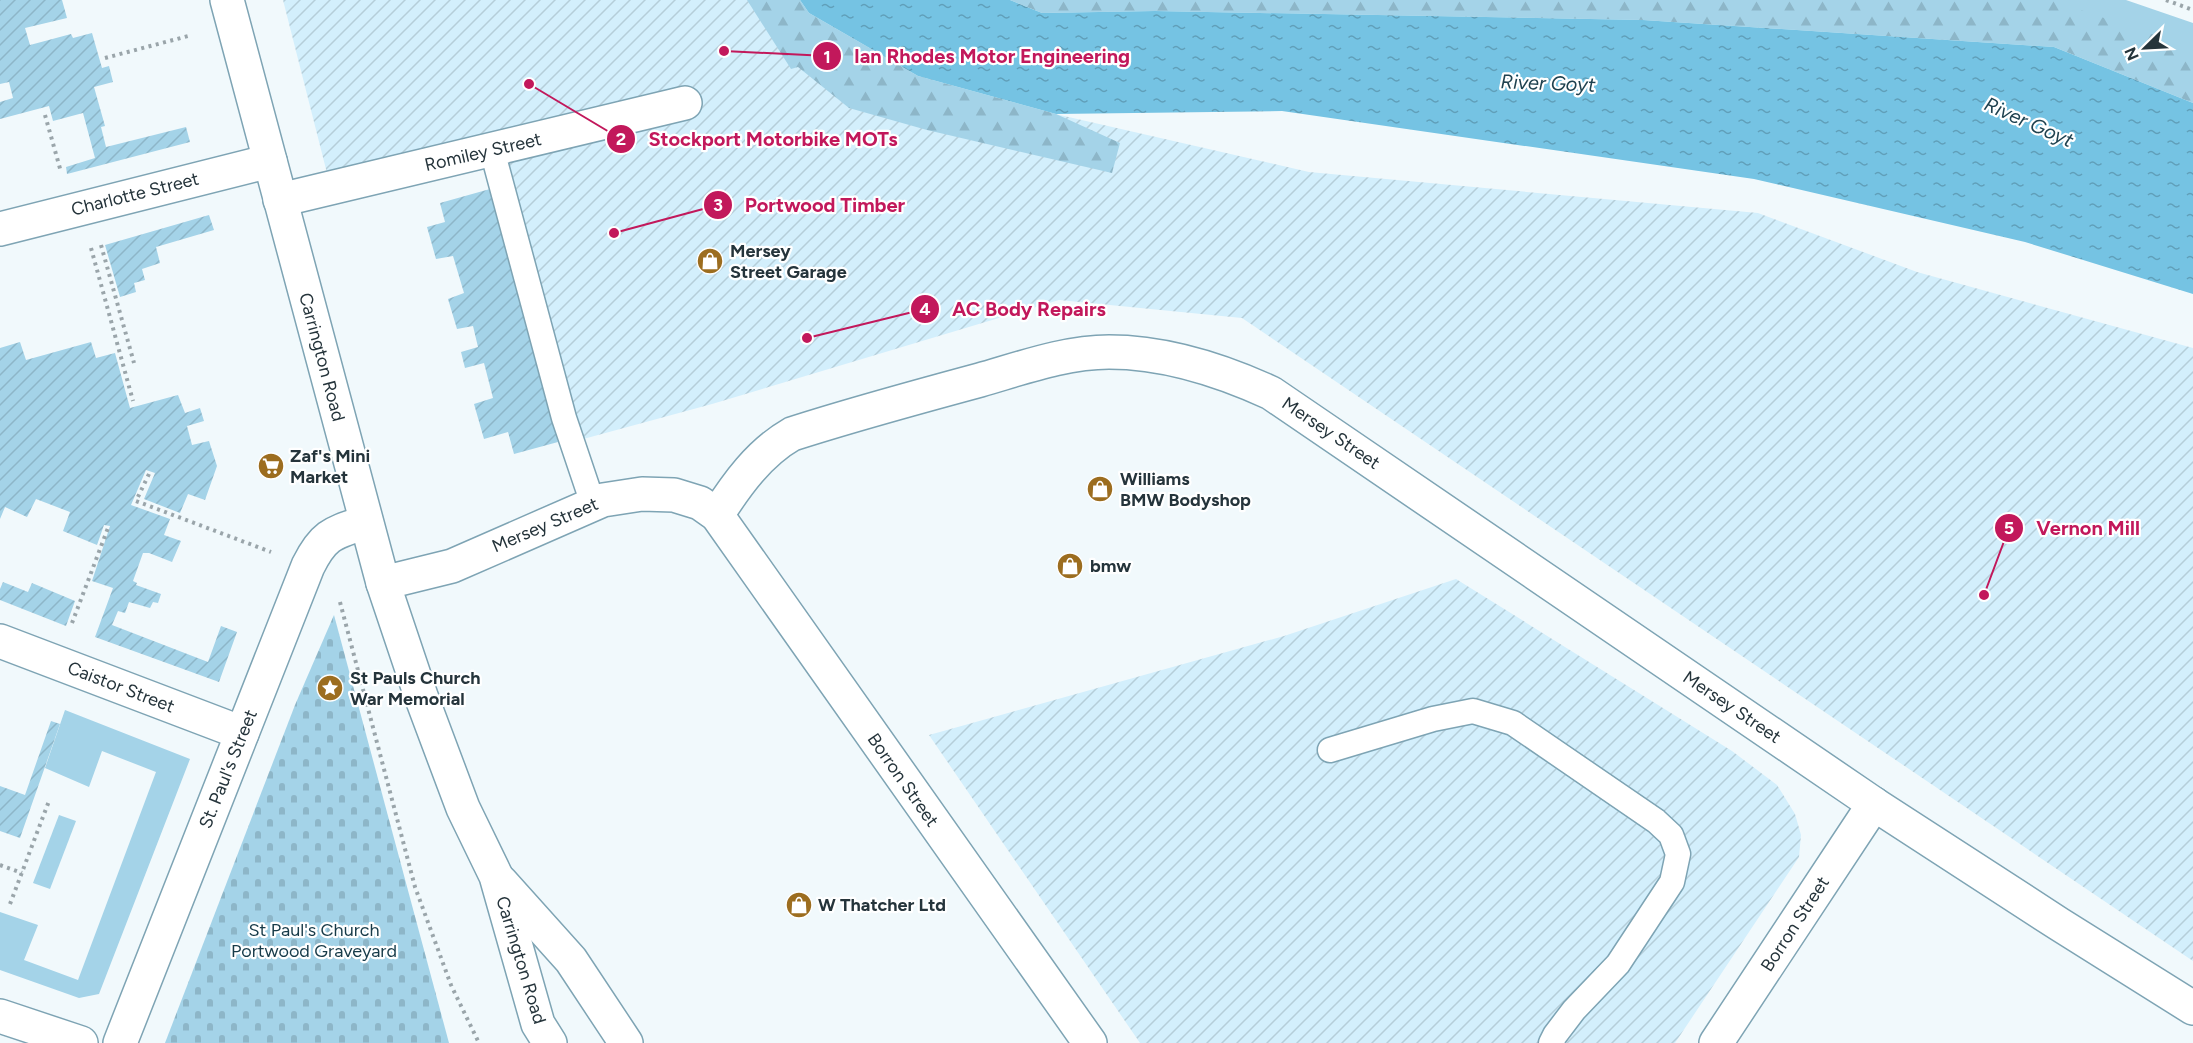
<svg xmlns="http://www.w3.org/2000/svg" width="2193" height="1043" font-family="Figtree,sans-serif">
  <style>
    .industrial { fill: url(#industrial-furrows) }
    .green { fill: #a4d3e8 }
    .forest { fill: url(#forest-firs) }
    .cemetery { fill: url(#cemetery-stones) }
    .garden { fill: url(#garden-furrows) }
    .water { fill: url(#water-ripples) }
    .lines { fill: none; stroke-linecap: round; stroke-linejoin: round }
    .service-casing { stroke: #7ea4b4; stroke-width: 27 }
    .minor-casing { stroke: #7ea4b4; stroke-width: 36 }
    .secondary-casing { stroke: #7ea4b4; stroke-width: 36 }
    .path { stroke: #9aa5aa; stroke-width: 4; stroke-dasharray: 3 4.5; stroke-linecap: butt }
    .service { stroke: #fff; stroke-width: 24 }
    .minor { stroke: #fff; stroke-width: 33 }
    .secondary { stroke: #fff; stroke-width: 33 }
    .labels { text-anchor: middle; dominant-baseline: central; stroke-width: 4.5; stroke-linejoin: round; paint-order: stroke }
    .street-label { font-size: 18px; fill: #25343b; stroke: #fff }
    .poi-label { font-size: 18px; font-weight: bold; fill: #25343b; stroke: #fff; text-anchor: start }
    .park-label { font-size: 18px; fill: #173b49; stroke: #fff }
    .water-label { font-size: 20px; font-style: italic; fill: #1f4250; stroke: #fff }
    .leader { fill: none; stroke: #c2185b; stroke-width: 2 }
    .callout-dot { fill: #c2185b; stroke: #fff; stroke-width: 2 }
    .mark-label { font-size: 18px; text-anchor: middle; font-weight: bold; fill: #fff }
    .callout-label { font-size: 20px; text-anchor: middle; font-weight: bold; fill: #c2185b; stroke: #fff; stroke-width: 4.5; stroke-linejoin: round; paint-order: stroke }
  </style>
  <defs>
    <pattern id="industrial-furrows" width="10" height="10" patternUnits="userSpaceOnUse" patternTransform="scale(1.5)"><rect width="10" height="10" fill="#d3effc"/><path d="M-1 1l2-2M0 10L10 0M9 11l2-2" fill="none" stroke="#b5ced9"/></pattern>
    <pattern id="forest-firs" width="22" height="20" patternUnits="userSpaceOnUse" patternTransform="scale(1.5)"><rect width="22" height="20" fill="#a4d3e8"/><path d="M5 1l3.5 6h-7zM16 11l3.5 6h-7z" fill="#8db6c8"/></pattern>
    <pattern id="cemetery-stones" width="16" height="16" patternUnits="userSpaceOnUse" patternTransform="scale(1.5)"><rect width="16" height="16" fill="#a4d3e8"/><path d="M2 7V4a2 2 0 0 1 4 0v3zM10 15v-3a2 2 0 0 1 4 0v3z" fill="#8db6c8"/></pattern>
    <pattern id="garden-furrows" width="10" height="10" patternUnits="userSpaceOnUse" patternTransform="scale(1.5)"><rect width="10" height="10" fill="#a4d3e8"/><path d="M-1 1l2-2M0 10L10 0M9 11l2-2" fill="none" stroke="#8db6c8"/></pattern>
    <pattern id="water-ripples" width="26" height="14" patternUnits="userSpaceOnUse" patternTransform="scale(1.5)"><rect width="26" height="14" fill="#75c3e3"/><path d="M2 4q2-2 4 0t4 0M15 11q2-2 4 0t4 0" fill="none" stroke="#609fb9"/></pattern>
  </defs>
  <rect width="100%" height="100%" fill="#f1f9fc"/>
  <g class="industrial">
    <polygon points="283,0 766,0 893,77 1309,172 1758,213 1917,272 2193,348 2193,961 1242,318 1059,300 712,404 576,441 497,143 329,181"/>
    <polygon points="1456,579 1732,751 1777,785 1795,814 1801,835 1799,857 1675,1043 1140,1043 929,735 1284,636"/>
  </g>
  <g class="green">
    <polygon points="2046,0 2126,0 2193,23 2193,51"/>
    <polygon points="65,710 190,759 99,994 79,998 0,970 0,912 38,925 24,960 78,980 156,772 102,751 89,787 45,768"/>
    <polygon points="59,815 76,821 50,889 33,883"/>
  </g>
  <g class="forest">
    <polygon points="747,0 800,0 809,13 918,76 1056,114 1120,143 1112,173 927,130 849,108 798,67 791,69"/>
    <polygon points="1010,0 2051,0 2193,48 2193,103 2054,47 1643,20 1155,11 1042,13"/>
  </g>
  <polygon class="cemetery" points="334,615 449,1043 165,1043 295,705"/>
  <g class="garden">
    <polygon points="0,0 62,0 67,18 25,28 30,45 71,34 73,38 92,33 102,68 109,66 113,82 94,87 105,126 101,127 106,147 186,127 190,142 67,174 66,167 95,158 83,113 53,121 49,106 0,119 0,102 13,98 9,82 0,84"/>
    <polygon points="490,189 558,442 514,454 508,432 484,439 474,404 493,398 484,363 465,368 461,352 478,347 473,326 457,329 448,299 464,293 453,256 436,259 427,227 445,222 440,203"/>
    <polygon points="209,215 214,230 156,247 160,263 142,269 145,280 134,283 136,292 120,297 105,245"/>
    <polygon points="20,342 26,360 91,342 96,358 115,353 130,408 178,395 185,413 200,408 204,421 187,426 192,445 209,441 217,466 205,500 188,494 180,513 144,499 155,473 146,470 131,505 170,519 164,535 181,541 172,562 149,553 143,553 133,581 137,583 136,585 161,594 158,603 153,602 150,608 129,602 125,613 118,611 112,625 208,662 221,626 237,632 219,682 95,637 113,588 92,581 110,526 104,525 97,545 63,531 70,512 36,499 27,517 5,507 0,519 0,348"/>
    <polygon points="3,582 28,592 32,583 75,601 66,626 0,600 0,589"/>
    <polygon points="51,721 60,724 20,838 0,831 0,786 25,795"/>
  </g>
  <polygon class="water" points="800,0 1010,0 1042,13 1155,11 1643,20 2054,47 2193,103 2193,294 2025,242 1754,179 1282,111 1056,114 918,76 809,13"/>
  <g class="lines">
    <defs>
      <g id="service">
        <polyline points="492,150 564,418 593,504"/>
        <polyline points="1330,750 1433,719 1473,711 1513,723 1656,821 1671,835 1678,854 1672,882 1618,964 1574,1010 1555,1035 1551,1043"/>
      </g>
      <g id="minor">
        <polyline points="280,200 685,103"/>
        <polyline points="0,229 270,161"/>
        <path d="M 717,515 C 737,484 759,453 792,434 C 854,414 917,397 980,380 C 1022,368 1066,352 1109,352 C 1165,352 1221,370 1271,393 L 1874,804 L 2059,924 L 2193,1008"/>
        <polyline points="383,583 452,566 603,500 642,494 674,495 700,503 717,515 1090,1043"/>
        <polyline points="0,641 242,733"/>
        <polyline points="0,1016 81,1043"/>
        <path d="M 120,1043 L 308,566 C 324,534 333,533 366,522"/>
        <polyline points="1716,1043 1874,804"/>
      </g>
      <g id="secondary">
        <polyline points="227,0 383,583 421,696 463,808 496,876 538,1024 550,1043"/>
        <polyline points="501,882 571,960 626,1043"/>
      </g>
    </defs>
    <use href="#service" class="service-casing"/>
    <use href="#minor" class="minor-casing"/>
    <use href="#secondary" class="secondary-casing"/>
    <g class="path">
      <polyline points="2166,0 2193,10"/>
      <polyline points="105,58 192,35"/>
      <polyline points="45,115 61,172"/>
      <polyline points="101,245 134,363"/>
      <polyline points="91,248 133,401"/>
      <polyline points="149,474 136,501 271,552"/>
      <polyline points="340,602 415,887 451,985 479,1043"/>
      <polyline points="72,623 108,528"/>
      <polyline points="0,865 22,873"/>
      <polyline points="10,904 49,801"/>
    </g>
    <use href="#service" class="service"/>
    <use href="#minor" class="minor"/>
    <use href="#secondary" class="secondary"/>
  </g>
  <defs>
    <symbol id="shop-disc" viewBox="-11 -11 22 22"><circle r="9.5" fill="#9c6d1f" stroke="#fff"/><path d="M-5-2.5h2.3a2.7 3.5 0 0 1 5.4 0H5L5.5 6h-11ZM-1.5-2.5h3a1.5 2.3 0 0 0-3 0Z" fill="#fff"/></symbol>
    <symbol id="supermarket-disc" viewBox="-11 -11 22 22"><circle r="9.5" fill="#9c6d1f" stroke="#fff"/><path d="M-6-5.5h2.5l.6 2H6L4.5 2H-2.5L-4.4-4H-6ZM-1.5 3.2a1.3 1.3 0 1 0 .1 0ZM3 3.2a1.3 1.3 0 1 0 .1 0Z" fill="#fff"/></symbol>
    <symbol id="sight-disc" viewBox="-11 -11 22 22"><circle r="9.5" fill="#9c6d1f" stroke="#fff"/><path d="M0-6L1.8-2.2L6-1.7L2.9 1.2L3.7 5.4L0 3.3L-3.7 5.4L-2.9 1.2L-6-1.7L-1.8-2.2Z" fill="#fff"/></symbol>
  </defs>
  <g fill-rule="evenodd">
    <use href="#shop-disc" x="695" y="246" width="30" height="30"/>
    <use href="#supermarket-disc" x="256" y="451" width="30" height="30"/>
    <use href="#shop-disc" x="1085" y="474" width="30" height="30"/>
    <use href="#shop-disc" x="1055" y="551" width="30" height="30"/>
    <use href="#sight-disc" x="315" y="673" width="30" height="30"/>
    <use href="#shop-disc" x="784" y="890" width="30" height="30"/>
  </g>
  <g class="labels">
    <g class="street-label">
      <text transform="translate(483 152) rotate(-13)">Romiley Street</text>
      <text transform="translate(135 194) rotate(-14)">Charlotte Street</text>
      <text transform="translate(322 357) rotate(75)">Carrington Road</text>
      <text transform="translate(1331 433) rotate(34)">Mersey Street</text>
      <text transform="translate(545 525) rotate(-23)">Mersey Street</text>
      <text transform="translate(121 687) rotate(21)">Caistor Street</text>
      <text transform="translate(1732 707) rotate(34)">Mersey Street</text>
      <text transform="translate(228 769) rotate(-68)">St. Paul's Street</text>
      <text transform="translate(903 780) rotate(55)">Borron Street</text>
      <text transform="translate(1795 924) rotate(-57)">Borron Street</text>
      <text transform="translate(521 960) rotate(73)">Carrington Road</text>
    </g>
    <g class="poi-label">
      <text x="730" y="251">Mersey<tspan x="730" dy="21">Street Garage</tspan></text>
      <text x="290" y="456">Zaf's Mini<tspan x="290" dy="21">Market</tspan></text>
      <text x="1120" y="479">Williams<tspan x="1120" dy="21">BMW Bodyshop</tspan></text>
      <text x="1090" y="566">bmw</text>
      <text x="350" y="678">St Pauls Church<tspan x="350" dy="21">War Memorial</tspan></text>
      <text x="818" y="905">W Thatcher Ltd</text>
    </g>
    <g class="park-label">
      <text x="314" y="930">St Paul's Church<tspan x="314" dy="21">Portwood Graveyard</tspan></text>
    </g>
    <g class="water-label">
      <text transform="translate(1548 83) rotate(2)">River Goyt</text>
      <text transform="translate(2029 122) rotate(24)">River Goyt</text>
    </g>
  </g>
  <path class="leader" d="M724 51L827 56M529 84L621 139M614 233L718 205M807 338L925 309M1984 595L2009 528"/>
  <g class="callout-dot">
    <circle cx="724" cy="51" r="6"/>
    <circle cx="529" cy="84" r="6"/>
    <circle cx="614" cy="233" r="6"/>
    <circle cx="807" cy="338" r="6"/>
    <circle cx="1984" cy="595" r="6"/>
    <circle cx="827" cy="56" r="15"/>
    <circle cx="621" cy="139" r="15"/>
    <circle cx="718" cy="205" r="15"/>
    <circle cx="925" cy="309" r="15"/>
    <circle cx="2009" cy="528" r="15"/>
  </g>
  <g class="mark-label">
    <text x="827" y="63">1</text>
    <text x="621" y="145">2</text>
    <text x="718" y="211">3</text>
    <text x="925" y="315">4</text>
    <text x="2009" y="534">5</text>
  </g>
  <g class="callout-label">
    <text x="992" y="63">Ian Rhodes Motor Engineering</text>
    <text x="773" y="146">Stockport Motorbike MOTs</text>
    <text x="825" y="212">Portwood Timber</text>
    <text x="1029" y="316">AC Body Repairs</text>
    <text x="2088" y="535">Vernon Mill</text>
  </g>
  <g transform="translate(2145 48) rotate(246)" stroke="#ffffff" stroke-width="4.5" paint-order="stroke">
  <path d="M0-4.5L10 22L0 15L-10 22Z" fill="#25343b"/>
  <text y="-9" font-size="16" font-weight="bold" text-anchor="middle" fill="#25343b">N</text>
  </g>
</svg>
